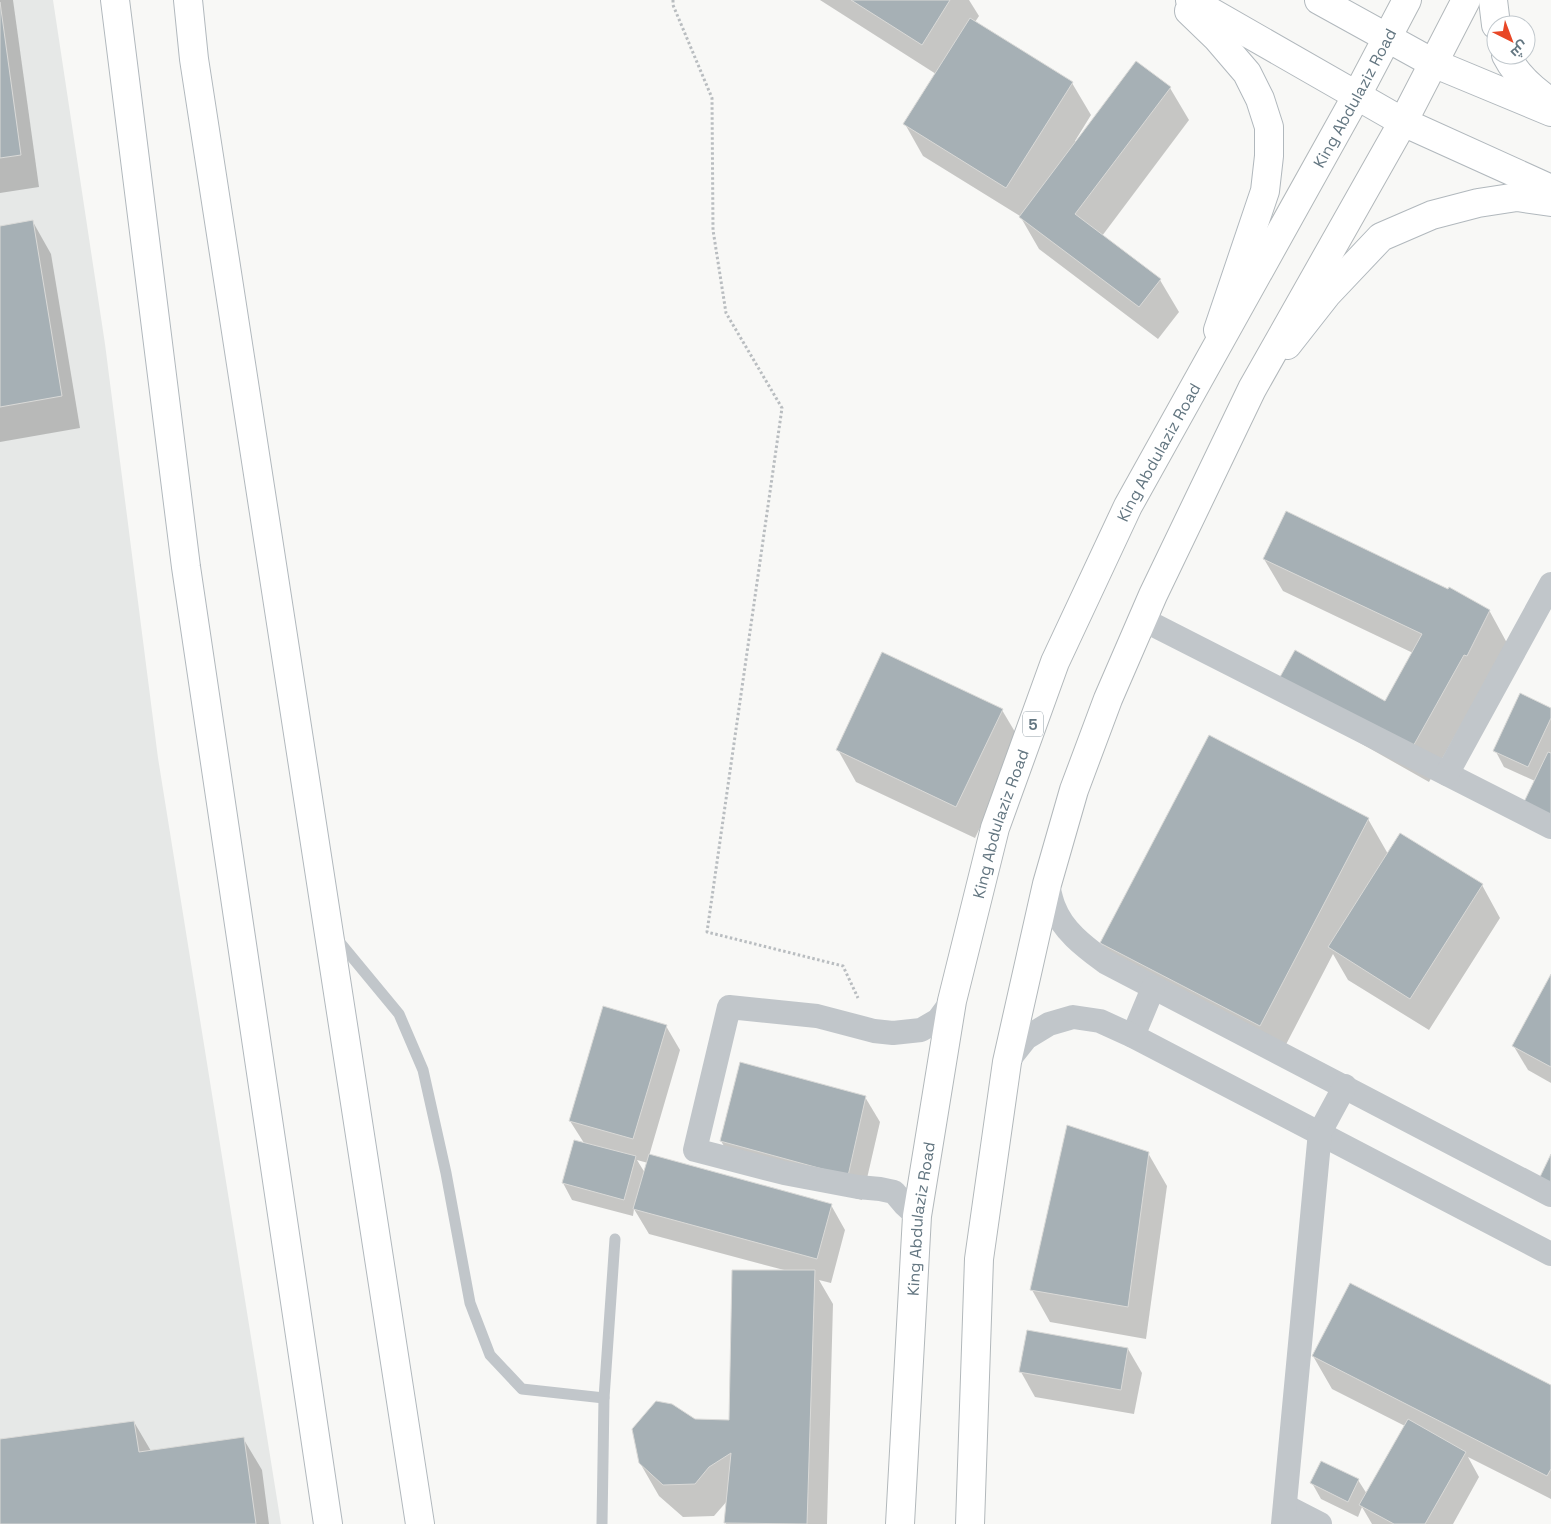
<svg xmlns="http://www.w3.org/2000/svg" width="1551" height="1524" font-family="'Space Grotesk',Cairo,sans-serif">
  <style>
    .built { fill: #e6e8e7 }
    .shadow { fill: #0003; fill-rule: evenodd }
    .building { fill: #a6b0b5; stroke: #dadad8 }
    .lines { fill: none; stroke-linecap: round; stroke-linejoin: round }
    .secondary-casing { stroke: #b1b8bd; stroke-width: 30 }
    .highway-casing { stroke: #b2b8bb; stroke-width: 30 }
    .path { stroke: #b9bdc0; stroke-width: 3; stroke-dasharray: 2.5 2.5; stroke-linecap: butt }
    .lane { stroke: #c1c6ca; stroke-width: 11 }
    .street { stroke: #c1c6ca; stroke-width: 24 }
    .secondary { stroke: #fff; stroke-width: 28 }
    .highway { stroke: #fff; stroke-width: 28 }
    .labels { text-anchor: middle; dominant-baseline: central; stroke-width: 5; stroke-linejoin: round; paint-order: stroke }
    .shield { fill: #fff; stroke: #929fa7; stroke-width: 1 }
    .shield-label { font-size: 15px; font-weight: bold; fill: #637681 }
    .street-label { font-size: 16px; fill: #637681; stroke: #fff }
  </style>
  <rect width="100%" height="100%" fill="#f8f8f6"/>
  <polygon class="built" points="0,0 53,0 105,344 158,758 281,1524 0,1524"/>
  <g class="shadow">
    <polygon points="0,0 13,0 39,187 0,193"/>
    <polygon points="820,0 969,0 979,16 975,22 1072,83 1091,115 1075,141 1076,142 1170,88 1189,120 1102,236 1160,280 1179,312 1158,339 1039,249 1020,216 923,156 905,124 936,74"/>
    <polygon points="33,222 51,254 80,428 0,442 0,227"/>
    <polygon points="1264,559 1489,610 1507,643 1429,782 1300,709 1386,703 1413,653 1283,591"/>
    <polygon points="1551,709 1551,754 1535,781 1504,767 1495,750"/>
    <polygon points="1002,710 1021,742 975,838 856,782 838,750"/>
    <polygon points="1210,736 1368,819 1388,854 1482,885 1500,918 1429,1030 1348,980 1333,954 1279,1058 1120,975 1101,942"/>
    <polygon points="1551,977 1551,1083 1528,1070 1513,1045"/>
    <path d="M 666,1026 L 680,1050 L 649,1156 L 831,1205 L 845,1230 L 831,1283 L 819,1280 L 833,1304 L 827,1524 L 726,1524 L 728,1500 L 714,1516 L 683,1517 L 659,1496 L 640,1463 L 695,1420 L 730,1421 L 784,1270 L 649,1234 L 634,1209 L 633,1216 L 572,1200 L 563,1183 L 584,1143 L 570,1121 ZM 637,1160 L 648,1163 L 645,1173 Z"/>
    <polygon points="865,1097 880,1122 862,1200 735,1165 721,1141"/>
    <polygon points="1148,1153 1167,1186 1146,1339 1050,1322 1032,1290"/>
    <polygon points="1128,1349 1142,1373 1134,1414 1035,1397 1021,1372"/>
    <polygon points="1313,1356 1551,1386 1551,1499 1468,1457 1479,1477 1453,1524 1372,1524 1362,1507 1358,1517 1321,1499 1312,1483 1358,1480 1367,1494 1405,1426 1332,1389"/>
    <polygon points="134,1422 151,1451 243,1438 262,1470 269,1524 0,1524 0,1441"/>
  </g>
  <g class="building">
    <polygon points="851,0 950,0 922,45"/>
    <polygon points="0,2 21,155 0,158"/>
    <polygon points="970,18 1073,82 1006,188 903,124"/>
    <polygon points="1136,61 1171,87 1075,214 1161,279 1139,307 1019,217"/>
    <polygon points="33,220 62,396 0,407 0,226"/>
    <polygon points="1286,511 1448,589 1449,587 1490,610 1467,656 1464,655 1411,750 1280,677 1295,650 1385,701 1422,634 1263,559"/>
    <polygon points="882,652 1003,709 956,807 836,750"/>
    <polygon points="1520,693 1551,708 1551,718 1528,767 1493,751"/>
    <polygon points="1209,735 1369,818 1260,1026 1100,943"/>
    <polygon points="1548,752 1551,753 1551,818 1523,804"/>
    <polygon points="1400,833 1483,884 1410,999 1328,947"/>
    <polygon points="1551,974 1551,1067 1512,1046"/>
    <polygon points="603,1006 667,1025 633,1139 569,1121"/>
    <polygon points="740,1062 866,1096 848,1176 720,1141"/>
    <polygon points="1067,1125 1149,1152 1128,1307 1030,1290"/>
    <polygon points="574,1140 636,1156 624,1200 562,1183"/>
    <polygon points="649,1154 832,1204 817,1259 633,1209"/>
    <polygon points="1551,1154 1551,1187 1538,1181"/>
    <polygon points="732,1270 815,1270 807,1524 724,1523 731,1453 709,1467 695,1484 663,1485 639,1463 632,1429 656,1401 672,1404 695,1419 729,1420"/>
    <polygon points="1350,1283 1551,1385 1551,1469 1547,1476 1312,1356"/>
    <polygon points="1027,1330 1128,1348 1121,1390 1019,1372"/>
    <polygon points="1408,1419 1466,1452 1425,1524 1394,1524 1359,1505"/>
    <polygon points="134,1421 139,1452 244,1437 256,1524 0,1524 0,1439"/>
    <polygon points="1321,1461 1359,1479 1348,1502 1310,1483"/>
  </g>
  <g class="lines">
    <defs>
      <g id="secondary">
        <polyline points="115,0 186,567 328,1524"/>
        <polyline points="188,0 194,59 420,1524"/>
        <polyline points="1190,0 1403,122 1551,189"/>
        <polyline points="1319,0 1433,63 1551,112"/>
        <polyline points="1493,0 1496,25"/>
        <polyline points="1189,11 1217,38 1247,73 1260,99 1269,127 1269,156 1265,191 1218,330"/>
        <path d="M 1506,55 C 1516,75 1533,90 1551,102"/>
        <polyline points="1287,345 1327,294 1381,237 1432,215 1478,203 1517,197 1551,202"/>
      </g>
      <g id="highway">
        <path id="s1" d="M 900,1524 L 917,1216 L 952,1001 L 995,828 L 1055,662 L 1128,506 L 1357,95 L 1407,0"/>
        <polyline points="970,1524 979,1259 1007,1062 1047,884 1074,790 1108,699 1153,595 1252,389 1403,122 1466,0"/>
      </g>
    </defs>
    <use href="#secondary" class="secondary-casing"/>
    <use href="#highway" class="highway-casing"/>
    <polyline class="path" points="673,0 673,5 712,98 713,230 726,313 782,408 707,932 843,966 858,998"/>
    <g class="lane">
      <polyline points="337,939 399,1014 423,1070 446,1173 470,1303 490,1355 522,1389 604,1398"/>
      <polyline points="602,1524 604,1398 615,1239"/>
    </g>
    <g class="street">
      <polyline points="1142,619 1551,827"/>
      <polyline points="1447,774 1551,584"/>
      <path d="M 1047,884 C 1050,892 1051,900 1054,907 C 1063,931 1085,947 1105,962 L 1551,1195"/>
      <polyline points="1133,1036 1153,988"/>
      <polyline points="1007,1062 1026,1038 1049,1024 1073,1017 1100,1021 1133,1036 1551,1254"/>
      <polyline points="917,1216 905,1205 894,1192 880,1189 858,1187 784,1173 695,1150 729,1007 817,1016 874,1031 893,1033 921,1030 938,1020 952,1001"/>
      <polyline points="1285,1506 1320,1524"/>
      <polyline points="1283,1524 1320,1132 1345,1086"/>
    </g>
    <use href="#secondary" class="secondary"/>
    <use href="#highway" class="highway"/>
  </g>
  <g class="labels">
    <rect class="shield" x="1023" y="711.5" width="20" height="25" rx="4"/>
    <g class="shield-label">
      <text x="1033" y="724">5</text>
    </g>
    <g class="street-label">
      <text stroke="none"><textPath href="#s1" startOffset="1520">King Abdulaziz Road</textPath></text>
      <text stroke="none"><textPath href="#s1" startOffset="1115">King Abdulaziz Road</textPath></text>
      <text stroke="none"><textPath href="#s1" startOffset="710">King Abdulaziz Road</textPath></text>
      <text stroke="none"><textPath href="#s1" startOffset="306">King Abdulaziz Road</textPath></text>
    </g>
  </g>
  <g transform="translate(1511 40) rotate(138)"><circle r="24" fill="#ffffff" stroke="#c1c8cd"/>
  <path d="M0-4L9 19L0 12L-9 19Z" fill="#e84726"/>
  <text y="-8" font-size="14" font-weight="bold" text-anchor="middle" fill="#637681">ش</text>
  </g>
</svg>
